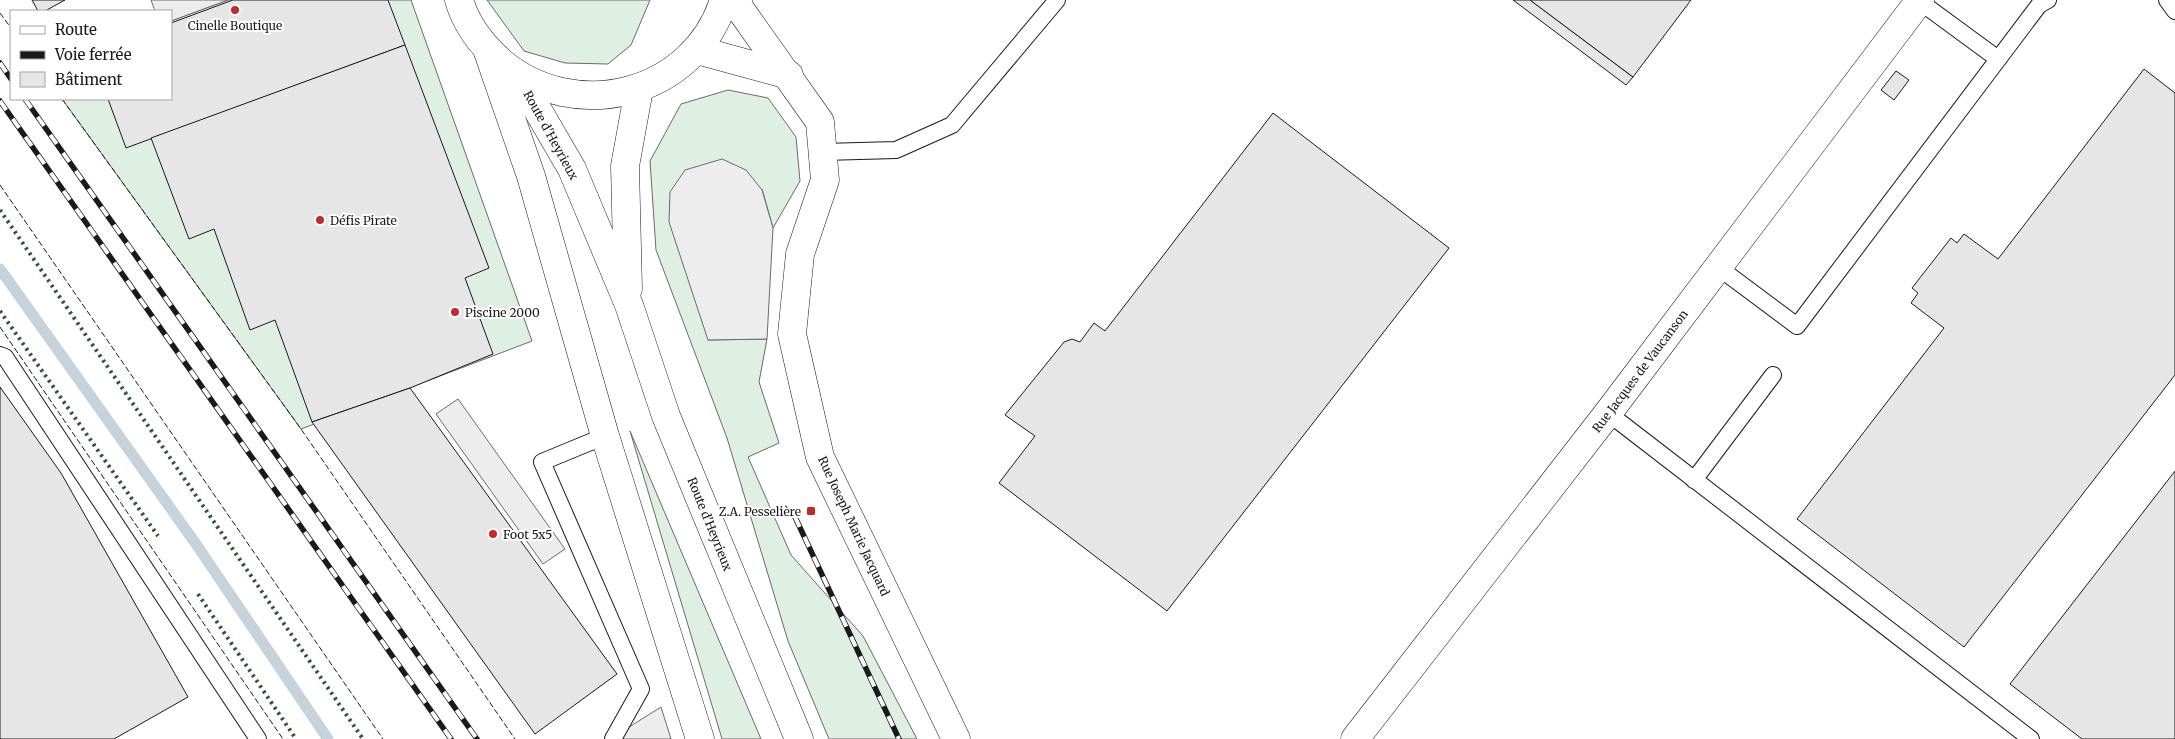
<svg xmlns="http://www.w3.org/2000/svg" width="2175" height="739" font-family="Merriweather,serif">
  <style>
    .grass { fill: #e0efe3; stroke: #6a6a6a }
    .parking { fill: #ededed; stroke: #6a6a6a }
    .lines { fill: none; stroke-linecap: round; stroke-linejoin: round }
    .stream { stroke: #c6d2dc; stroke-width: 11 }
    .building { fill: #e6e6e6; stroke: #1a1a1a }
    .lane-casing { stroke: #1a1a1a; stroke-width: 18 }
    .street-casing { stroke: #1a1a1a; stroke-width: 29 }
    .primary-casing { stroke: #1a1a1a; stroke-width: 29 }
    .lane { stroke: #fff; stroke-width: 16 }
    .street { stroke: #fff; stroke-width: 28 }
    .primary { stroke: #fff; stroke-width: 28 }
    .rail-casing { stroke: #1a1a1a; stroke-width: 5.5 }
    .rail { stroke: #fff; stroke-width: 4; stroke-dasharray: 11; stroke-linecap: butt }
    .hedge { stroke: #2b5a34; stroke-width: 4; stroke-dasharray: 2.5 4; stroke-linecap: butt }
    .fence { stroke: #1a1a1a; stroke-width: 1; stroke-dasharray: 6 2.5; stroke-linecap: butt }
    .poi-dot { fill: #c62828; stroke: #fff; stroke-width: 2 }
    .labels { text-anchor: middle; dominant-baseline: central; stroke-width: 4; stroke-linejoin: round; paint-order: stroke }
    .poi-label { font-size: 12px; fill: #1a1a1a; stroke: #fff; text-anchor: start }
    .street-label { font-size: 12px; fill: #1a1a1a; stroke: #fff }
  </style>
  <rect width="100%" height="100%" fill="#fff"/>
  <g class="grass">
    <polygon points="228,0 411,0 532,341 301,429 62,99 171,99 171,21"/>
    <polygon points="487,0 650,0 631,45 608,64 565,63 524,51"/>
    <polygon points="728,90 768,98 796,137 800,181 773,228 762,189 708,340 767,339 759,382 779,443 748,457 791,555 863,636 917,739 829,739 788,641 727,438 656,250 650,161 681,104"/>
    <polygon points="630,431 761,739 722,739"/>
  </g>
  <g class="parking">
    <polygon points="151,0 228,0 171,21 171,11 155,11"/>
    <polygon points="722,159 746,170 762,190 773,228 767,339 708,340 669,222 670,192 685,170"/>
    <polygon points="458,399 565,549 543,564 436,414"/>
    <polygon points="661,707 671,739 610,739"/>
  </g>
  <g class="lines">
    <polyline class="stream" points="0,269 196,544 328,739"/>
  </g>
  <g class="building">
    <polygon points="32,0 65,0 45,11 38,11"/>
    <polygon points="233,0 388,0 405,45 126,148 108,99 171,99 171,23"/>
    <polygon points="1513,0 1530,0 1633,77 1626,85"/>
    <polygon points="1530,0 1691,0 1633,77"/>
    <polygon points="405,45 489,268 465,278 493,354 410,388 312,422 275,320 250,330 214,229 189,239 151,138"/>
    <polygon points="2144,69 2175,93 2175,375 1964,647 1797,519 1944,328 1911,303 1918,293 1912,288 1951,238 1957,243 1964,234 1998,259"/>
    <polygon points="1896,71 1909,80 1894,100 1881,90"/>
    <polygon points="1273,113 1449,248 1167,611 999,483 1035,436 1005,415 1064,342 1072,339 1080,342 1094,323 1105,331"/>
    <polygon points="0,387 61,473 188,697 114,739 0,739"/>
    <polygon points="410,388 617,674 535,734 312,422"/>
    <polygon points="2175,471 2175,739 2082,739 2010,684"/>
  </g>
  <g class="lines">
    <defs>
      <g id="lane">
        <polyline points="2167,0 2175,11"/>
        <polyline points="1919,1 1998,59"/>
        <polyline points="823,152 896,150 952,125 1057,0"/>
        <polyline points="1718,267 1797,326 2039,5 2048,0"/>
        <polyline points="0,355 5,357 258,739"/>
        <polyline points="1608,413 2031,739"/>
        <polyline points="605,436 542,462 641,689 613,739"/>
        <polyline points="1694,480 1773,375"/>
      </g>
      <g id="street">
        <polyline points="737,0 740,9 820,122 825,180 800,254 792,334 820,457 956,739"/>
        <polyline points="487,49 531,176 605,436 700,739"/>
        <polyline points="697,50 789,75"/>
        <polyline points="1355,739 1608,413 1920,0"/>
      </g>
      <g id="primary">
        <path d="M 459,0 C 466,24 483,46 501,62 C 576,125 694,95 724,0"/>
        <polyline points="518,76 572,169 629,305 666,416 799,739"/>
        <polyline points="628,289 625,166 639,89"/>
      </g>
    </defs>
    <use href="#lane" class="lane-casing"/>
    <use href="#street" class="street-casing"/>
    <use href="#primary" class="primary-casing"/>
    <use href="#lane" class="lane"/>
    <use href="#street" class="street"/>
    <use href="#primary" class="primary"/>
    <defs>
      <g id="rail">
        <polyline points="0,63 11,79"/>
        <polyline points="25,99 477,739"/>
        <polyline points="0,101 451,739"/>
        <polyline points="795,517 899,739"/>
      </g>
    </defs>
    <use href="#rail" class="rail-casing"/>
    <use href="#rail" class="rail"/>
    <g class="hedge">
      <polyline points="0,210 363,739"/>
      <polyline points="0,311 158,536"/>
      <polyline points="198,594 296,739"/>
    </g>
    <g class="fence">
      <polyline points="0,13 11,28"/>
      <polyline points="62,99 301,429 515,739"/>
      <polyline points="0,185 383,739"/>
      <polyline points="0,327 283,739"/>
    </g>
  </g>
  <g class="poi-dot">
    <circle cx="235" cy="10" r="5"/>
    <circle cx="320" cy="220" r="5"/>
    <circle cx="455" cy="312" r="5"/>
    <rect x="806" y="506" width="10" height="10" rx="2.5"/>
    <circle cx="493" cy="534" r="5"/>
  </g>
  <g class="labels">
    <g class="poi-label">
      <text x="235" y="25" text-anchor="middle">Cinelle Boutique</text>
      <text x="330" y="220">Défis Pirate</text>
      <text x="465" y="312">Piscine 2000</text>
      <text x="801" y="511" text-anchor="end">Z.A. Pesselière</text>
      <text x="503" y="534">Foot 5x5</text>
    </g>
    <g class="street-label">
      <text transform="translate(551 135) rotate(61)">Route d'Heyrieux</text>
      <text transform="translate(1640 371) rotate(-53)">Rue Jacques de Vaucanson</text>
      <text transform="translate(710 524) rotate(68)">Route d'Heyrieux</text>
      <text transform="translate(854 526) rotate(65)">Rue Joseph Marie Jacquard</text>
    </g>
  </g>
  <rect x="10" y="10" width="162" height="90" fill="#ffffff" stroke="#a3a3a3"/>
  <rect x="20" y="26" width="25" height="8" fill="#ffffff" stroke="#a3a3a3"/>
  <text x="55" y="35" font-size="15" fill="#1a1a1a">Route</text>
  <rect x="20" y="51" width="25" height="8" fill="#1a1a1a" stroke="#a3a3a3"/>
  <text x="55" y="60" font-size="15" fill="#1a1a1a">Voie ferrée</text>
  <rect x="20" y="72" width="25" height="15" fill="#e6e6e6" stroke="#a3a3a3"/>
  <text x="55" y="85" font-size="15" fill="#1a1a1a">Bâtiment</text>
</svg>
